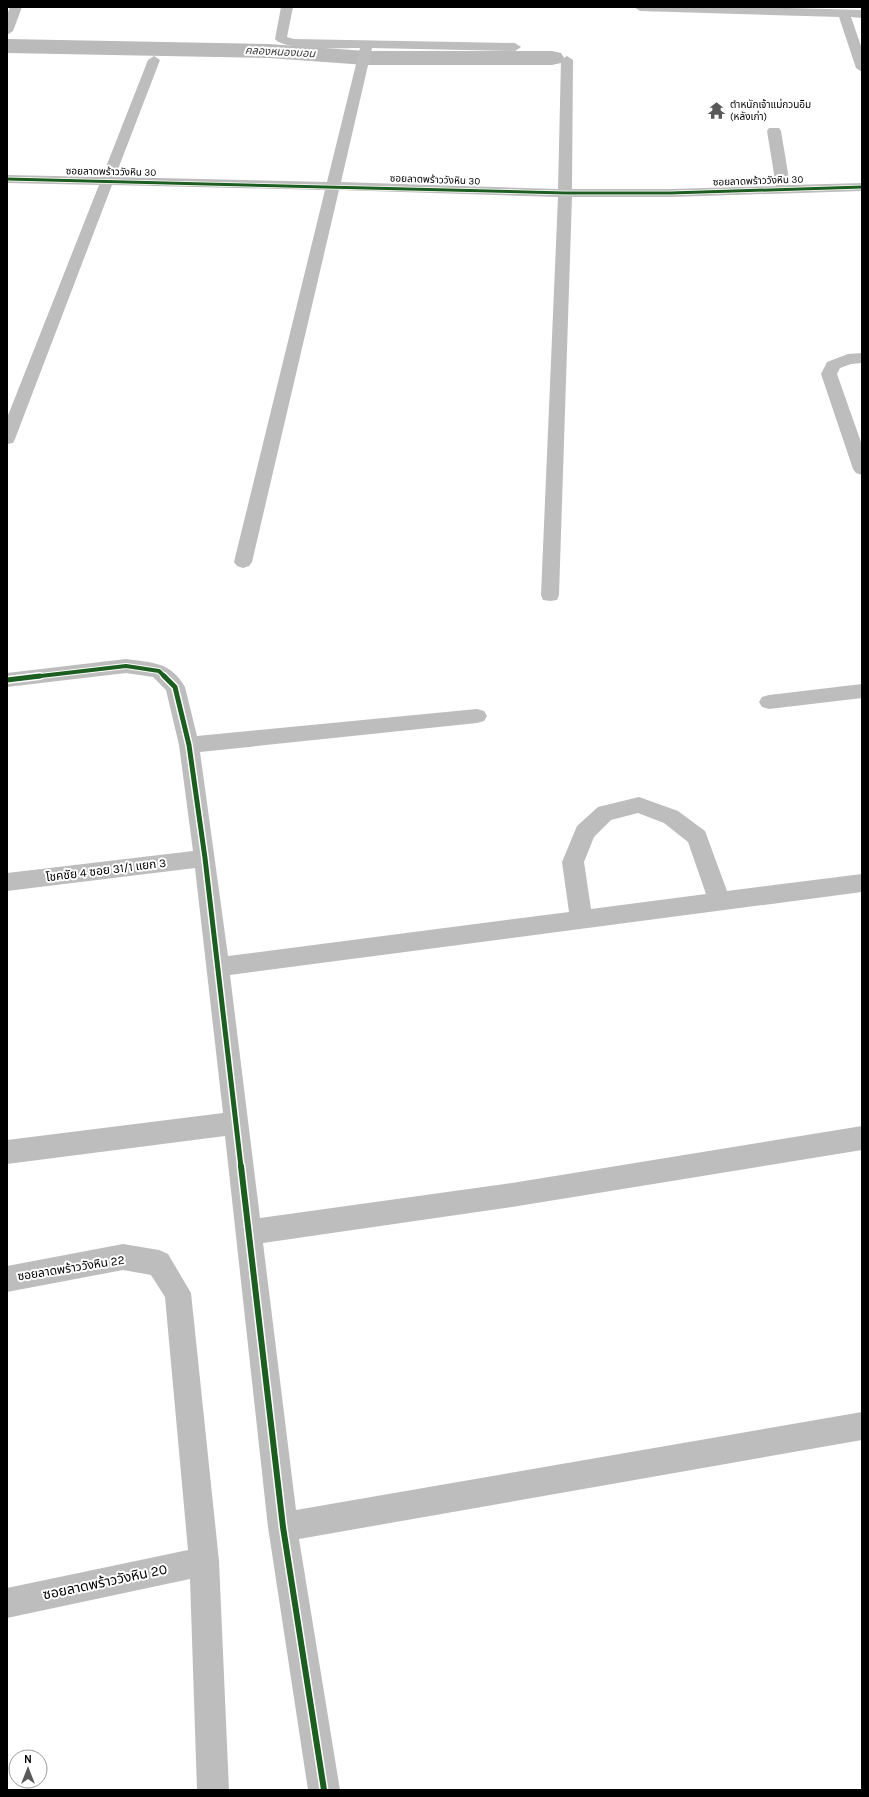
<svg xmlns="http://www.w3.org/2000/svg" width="869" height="1797" font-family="Karla,'Noto Sans Thai',sans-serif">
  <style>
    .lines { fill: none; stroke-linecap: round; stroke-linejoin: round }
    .canal { fill: #bababa; fill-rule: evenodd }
    .minor { fill: #bdbdbd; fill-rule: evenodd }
    .cycleway-far3-casing { stroke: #fff; stroke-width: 4.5 }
    .cycleway-far2-casing { stroke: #fff; stroke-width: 6 }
    .cycleway-far1-casing { stroke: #fff; stroke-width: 8 }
    .cycleway-casing { stroke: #fff; stroke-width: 9 }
    .cycleway-far3 { stroke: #1b5e20; stroke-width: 3 }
    .cycleway-far2 { stroke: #1b5e20; stroke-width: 4 }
    .cycleway-far1 { stroke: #1b5e20; stroke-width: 5 }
    .cycleway { stroke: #1b5e20; stroke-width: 6 }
    .labels { text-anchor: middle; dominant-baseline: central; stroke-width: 4; stroke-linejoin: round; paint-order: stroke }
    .far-poi-label { font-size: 10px; fill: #000; stroke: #fff; text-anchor: start }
    .far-street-label { font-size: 10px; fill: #000; stroke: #fff }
    .far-water-label { font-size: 11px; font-style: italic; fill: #3e3e3e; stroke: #fff }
    .street-label { font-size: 12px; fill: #000; stroke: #fff }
    .near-street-label { font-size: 14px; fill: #000; stroke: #fff }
  </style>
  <rect width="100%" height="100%" fill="#fff"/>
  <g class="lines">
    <polygon class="canal" points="7,39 269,44 366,51 552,51 561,53 564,58 561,63 552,65 366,65 269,58 7,53"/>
    <g class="minor">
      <polygon points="10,7 22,7 13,31 7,35 7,15"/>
      <path d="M 281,7 L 293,7 L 287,37 L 294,39 L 515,43 L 521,47 L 515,51 L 372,48 L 341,182 L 558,189 L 561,60 L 567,56 L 573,60 L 572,189 L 671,189 L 776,186 L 767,131 L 769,128 L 779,128 L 781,131 L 790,185 L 862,183 L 862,191 L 671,197 L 572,197 L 559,595 L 557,600 L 550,601 L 543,600 L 541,595 L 558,197 L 339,190 L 252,562 L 249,566 L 243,568 L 237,566 L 234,562 L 325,190 L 112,185 L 15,439 L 13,443 L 7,444 L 7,418 L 99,185 L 7,183 L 7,175 L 102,177 L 148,60 L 154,56 L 160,60 L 115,177 L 327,182 L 360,48 C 344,48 284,51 275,39 Z"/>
      <polygon points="634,7 753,7 862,10 862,18 851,17 862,49 862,72 856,68 839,17 640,11"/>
      <polygon points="862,353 862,363 851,364 840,368 837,374 862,445 862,475 856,473 853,469 821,374 827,362 848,354"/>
      <path d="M 126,659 C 152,663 170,661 185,687 L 197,736 L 477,709 L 484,711 L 487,716 L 484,721 L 477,723 L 200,752 L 228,956 L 569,912 L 562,862 L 577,826 L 598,807 L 639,797 L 678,811 L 705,831 L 727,891 L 862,874 L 862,892 L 230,975 L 260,1218 L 512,1183 L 862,1126 L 862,1150 L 512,1207 L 263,1243 L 296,1510 L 862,1412 L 862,1440 L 299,1539 L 340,1790 L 308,1790 L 268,1527 L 225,1136 L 7,1164 L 7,1140 L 223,1113 L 195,868 L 7,891 L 7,873 L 193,851 L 179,745 L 166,690 L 153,677 L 126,673 L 7,687 L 7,673 ZM 638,813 L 664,823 L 688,842 L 706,894 L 591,909 L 584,862 L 594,837 L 611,820 Z"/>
      <polygon points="862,684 862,698 769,709 762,707 759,702 762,697 769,695"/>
      <polygon points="123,1244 159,1250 168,1254 191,1293 219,1561 229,1790 197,1790 190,1579 7,1618 7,1588 188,1550 165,1297 151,1275 123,1270 7,1292 7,1266"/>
    </g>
    <defs>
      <polyline id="cycleway-far3" points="7,179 565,193 671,193 862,187"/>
      <polyline id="cycleway-far2" points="32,677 126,666 159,671 165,677"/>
      <g id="cycleway-far1">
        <polyline points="164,676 175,687 189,745 205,858 241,1167"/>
        <polyline points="7,680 40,676"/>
      </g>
      <polyline id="cycleway" points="241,1166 283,1527 324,1790"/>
    </defs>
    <use href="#cycleway-far3" class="cycleway-far3-casing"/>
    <use href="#cycleway-far2" class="cycleway-far2-casing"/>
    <use href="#cycleway-far1" class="cycleway-far1-casing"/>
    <use href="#cycleway" class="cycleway-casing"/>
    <use href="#cycleway-far3" class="cycleway-far3"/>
    <use href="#cycleway-far2" class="cycleway-far2"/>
    <use href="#cycleway-far1" class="cycleway-far1"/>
    <use href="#cycleway" class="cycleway"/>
  </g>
  <defs>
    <symbol id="temple-bare" viewBox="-9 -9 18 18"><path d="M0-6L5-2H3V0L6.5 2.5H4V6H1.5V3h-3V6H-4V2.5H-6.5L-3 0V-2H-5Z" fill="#595959" stroke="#fff" stroke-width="2.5" paint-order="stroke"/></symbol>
  </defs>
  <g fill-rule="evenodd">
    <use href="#temple-bare" x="704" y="98" width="25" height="25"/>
  </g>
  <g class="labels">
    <g class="far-poi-label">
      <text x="730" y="105">ตำหนักเจ้าแม่กวนอิม<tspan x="730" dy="12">(หลังเก่า)</tspan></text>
    </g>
    <g class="far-street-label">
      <text transform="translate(111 172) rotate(1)">ซอยลาดพร้าววังหิน 30</text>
      <text transform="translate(435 180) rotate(2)">ซอยลาดพร้าววังหิน 30</text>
      <text transform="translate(758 181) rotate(-2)">ซอยลาดพร้าววังหิน 30</text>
    </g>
    <g class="far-water-label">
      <text transform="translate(280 52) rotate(3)">คลองหนองบอน</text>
    </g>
    <g class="street-label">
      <text transform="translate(106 870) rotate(-7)">โชคชัย 4 ซอย 31/1 แยก 3</text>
      <text transform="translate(71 1268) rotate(-9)">ซอยลาดพร้าววังหิน 22</text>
    </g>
    <g class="near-street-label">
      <text transform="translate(105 1582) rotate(-12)">ซอยลาดพร้าววังหิน 20</text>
    </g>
  </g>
  <rect width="869" height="1797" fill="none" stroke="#000000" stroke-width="16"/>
  <g transform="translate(28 1769)"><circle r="19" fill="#ffffff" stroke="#999999"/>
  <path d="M0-3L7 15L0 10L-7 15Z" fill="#595959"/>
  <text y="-6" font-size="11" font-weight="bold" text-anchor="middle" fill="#000000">N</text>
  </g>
</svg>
